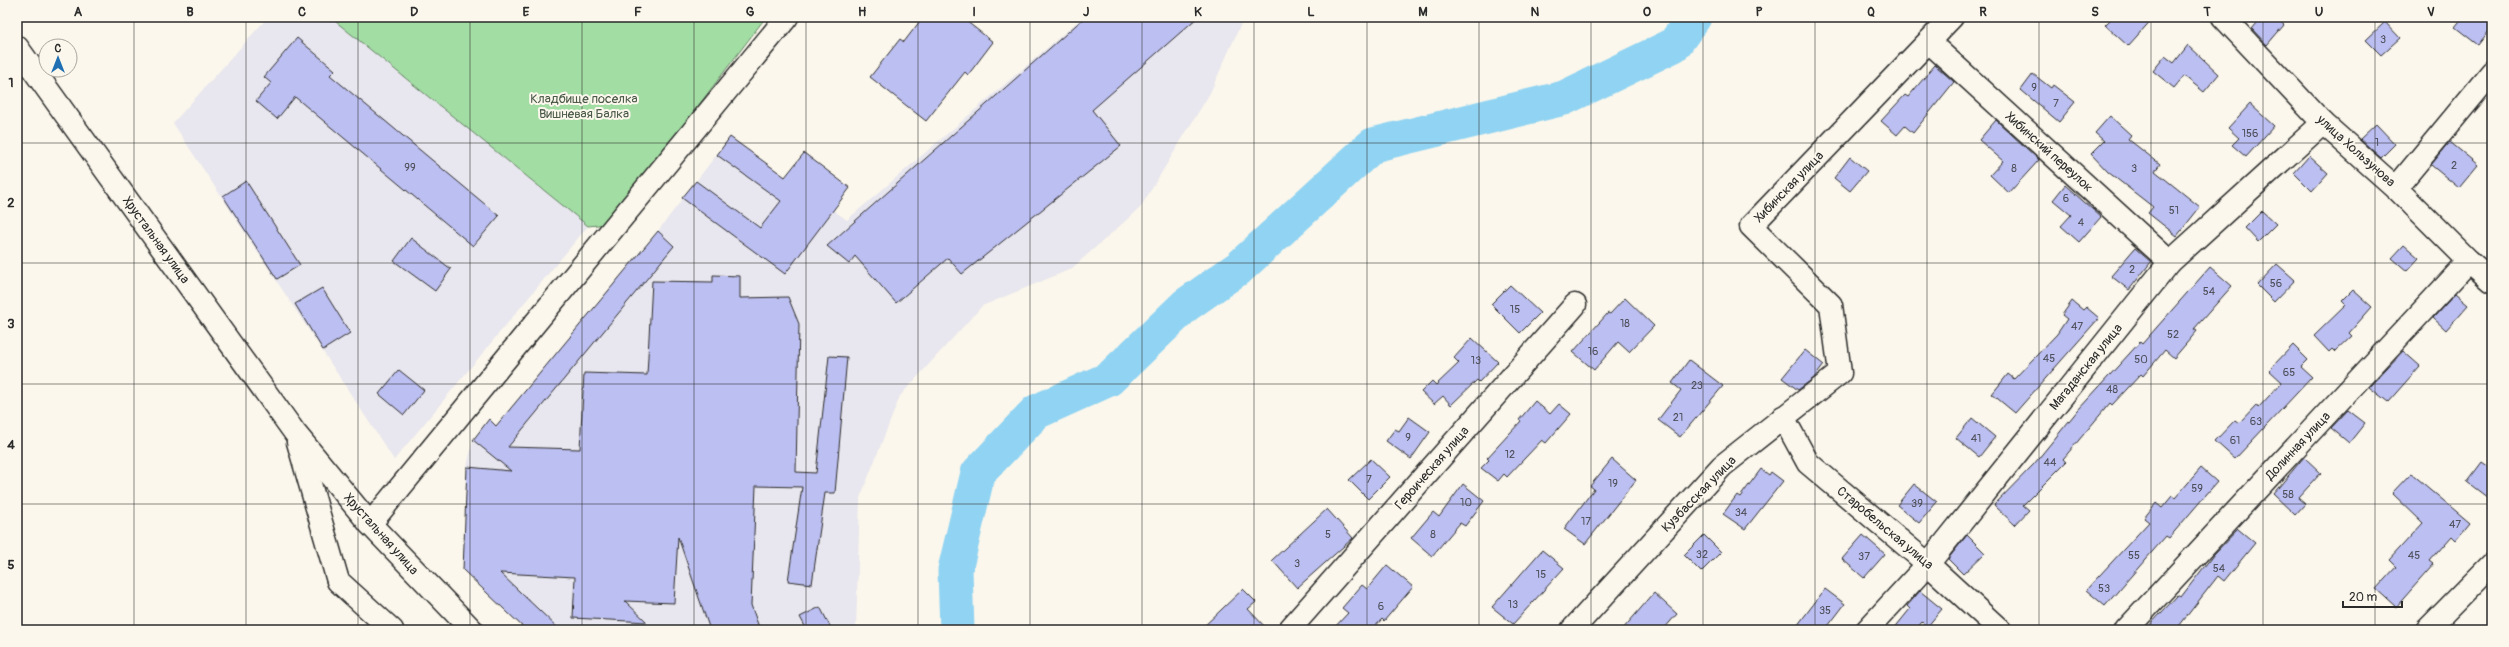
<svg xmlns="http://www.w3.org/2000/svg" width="2509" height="647" font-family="Pangolin,sans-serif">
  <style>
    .built { fill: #e8e6ee }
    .green { fill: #a2dda3; stroke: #668467 }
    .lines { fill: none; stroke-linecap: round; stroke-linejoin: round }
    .river { stroke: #90d3f2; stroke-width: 35 }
    .building { fill: #bcbff1; stroke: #2b2b2b }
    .minor-casing { stroke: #2b2b2b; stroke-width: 25 }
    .minor { stroke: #fbf7ec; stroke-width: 22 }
    .grid { fill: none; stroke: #2b2b2b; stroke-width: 1; stroke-opacity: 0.55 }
    .labels { text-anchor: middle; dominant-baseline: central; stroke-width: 4; stroke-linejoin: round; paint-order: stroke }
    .number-label { font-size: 11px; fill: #4f505c }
    .park-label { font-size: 13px; fill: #495849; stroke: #fbf7ec }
    .street-label { font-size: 13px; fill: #2b2b2b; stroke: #fbf7ec }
    .neatline { fill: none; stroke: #2b2b2b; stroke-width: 1.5 }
    .grid-label { font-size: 13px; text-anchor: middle; font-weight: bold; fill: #2b2b2b }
  </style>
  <rect width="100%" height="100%" fill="#fbf7ec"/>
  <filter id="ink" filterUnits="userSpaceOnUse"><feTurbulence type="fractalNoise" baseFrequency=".025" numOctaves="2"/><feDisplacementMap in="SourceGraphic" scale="8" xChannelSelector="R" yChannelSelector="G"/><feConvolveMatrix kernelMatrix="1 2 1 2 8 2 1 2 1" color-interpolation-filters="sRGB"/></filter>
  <g filter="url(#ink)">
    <g class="built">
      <polygon points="268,17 330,17 588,226 394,460 173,123"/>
      <polygon points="1083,17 1244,17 1210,93 1140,208 1071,269 982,306 900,396 860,498 856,630 526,630 463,570 467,467 473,440 489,419 496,426 658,231 730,137 847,220"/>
    </g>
    <polygon class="green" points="330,17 766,17 608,224 588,226"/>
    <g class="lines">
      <polyline class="river" points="957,630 955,570 978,473 1036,412 1109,379 1186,305 1240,267 1373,145 1564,98 1674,45 1694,17"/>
    </g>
    <g class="building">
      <polygon points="923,17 961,17 993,42 968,75 965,72 926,121 870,77 900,39 904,42"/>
      <polygon points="1085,17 1198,17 1092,110 1121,146 962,274 948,258 896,303 855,256 849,264 827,246"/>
      <polygon points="2113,17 2154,17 2128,46 2105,25"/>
      <polygon points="2262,17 2275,17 2284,25 2267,45 2252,29"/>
      <polygon points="2463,17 2486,17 2492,22 2492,27 2478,45 2455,27"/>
      <polygon points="2385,22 2400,38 2381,55 2366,40"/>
      <polygon points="297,38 335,70 330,75 499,216 473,246 295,97 277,119 256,101 271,83 264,77"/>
      <polygon points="2188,45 2219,74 2204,92 2184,76 2174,88 2153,71 2165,56 2174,63"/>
      <polygon points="1935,65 1954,82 1913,133 1905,126 1897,135 1881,121 1905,95 1908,97"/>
      <polygon points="2033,74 2051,88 2053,85 2075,102 2059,122 2021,90"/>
      <polygon points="2250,104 2274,126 2246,157 2232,145 2239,138 2228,128"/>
      <polygon points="2110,116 2131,135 2128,139 2160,164 2155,171 2200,207 2177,236 2148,213 2153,207 2108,172 2091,154 2104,141 2095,133"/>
      <polygon points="1996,120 2039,160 2009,193 1990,175 2003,161 1979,140"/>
      <polygon points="2376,124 2395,144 2381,158 2360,139"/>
      <polygon points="730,137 785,177 804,153 850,188 785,274 682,198 696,181 760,228 781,201 717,155"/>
      <polygon points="2450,142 2478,165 2459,188 2431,165"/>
      <polygon points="2309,156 2328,173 2312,191 2294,173"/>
      <polygon points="1850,157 1867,171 1850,191 1834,178"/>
      <polygon points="246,181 300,265 277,279 223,196"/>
      <polygon points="2065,185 2101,217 2079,242 2061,226 2071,215 2053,200"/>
      <polygon points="2262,211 2276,224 2258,242 2245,228"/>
      <polygon points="658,231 674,246 508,447 580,449 584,373 647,375 652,281 713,282 713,275 740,276 740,298 788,297 799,324 796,472 816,473 829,356 847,357 835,493 825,493 812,584 788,581 802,487 756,486 751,605 760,630 710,630 678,537 674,603 625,601 647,622 573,618 575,577 500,573 560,630 526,630 463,570 467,467 511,471 473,440 489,419 496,426"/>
      <polygon points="411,238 451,269 435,291 394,261"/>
      <polygon points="2404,245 2419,258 2407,271 2392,258"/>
      <polygon points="2135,248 2151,262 2129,290 2111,276"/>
      <polygon points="2277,264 2295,280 2274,302 2257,285"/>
      <polygon points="2210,267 2232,286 2194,329 2197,331 2174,358 2165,350 2143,376 2141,374 2112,405 2110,403 2063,459 2066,462 2023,505 2029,510 2015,525 1994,505 2034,464 2078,410 2140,342 2142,344"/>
      <polygon points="1510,285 1540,313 1520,333 1491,304"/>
      <polygon points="322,288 350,333 323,350 295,304"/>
      <polygon points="2353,290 2372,307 2349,333 2352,336 2335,352 2332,349 2329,352 2314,336 2346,305 2342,301"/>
      <polygon points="2455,294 2468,305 2446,330 2433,318"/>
      <polygon points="1625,298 1654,326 1629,352 1618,342 1594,370 1573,352 1608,313 1610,314"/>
      <polygon points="2072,301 2083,310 2086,307 2099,318 2015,413 1992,394 2008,374 2014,379 2057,334 2067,319 2062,315"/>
      <polygon points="1472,338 1498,362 1479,382 1477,380 1451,405 1443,396 1434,404 1421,392 1432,381 1436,385 1459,363 1454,358"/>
      <polygon points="2293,345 2308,360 2301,367 2312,377 2235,459 2215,441 2235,420 2239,423 2256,405 2258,408 2282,382 2269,370"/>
      <polygon points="1805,350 1824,365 1814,378 1798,390 1782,378"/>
      <polygon points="2403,351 2420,366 2388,402 2369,387"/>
      <polygon points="1689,360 1723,386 1680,437 1658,420 1681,390 1672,383"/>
      <polygon points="399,370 424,390 404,415 379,394"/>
      <polygon points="1535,401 1550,414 1559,404 1571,414 1546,443 1542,440 1507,477 1504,474 1498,481 1481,468 1489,460 1487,458 1521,421 1519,420"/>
      <polygon points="2348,410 2365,423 2349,443 2331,428"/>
      <polygon points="1409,417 1430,432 1411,459 1386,441 1395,429 1399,431"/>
      <polygon points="1972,418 1995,437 1979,457 1956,438"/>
      <polygon points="2304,457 2321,473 2298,498 2305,504 2295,515 2273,494"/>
      <polygon points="1371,459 1390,477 1368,499 1349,480"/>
      <polygon points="1612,459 1636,480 1585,544 1564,529 1594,489 1590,486"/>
      <polygon points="2482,462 2492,469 2492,501 2467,482"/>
      <polygon points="2201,468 2217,482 2169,538 2166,536 2105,606 2086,590 2149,522 2144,518 2156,503 2162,508 2172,496 2175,498"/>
      <polygon points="1761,469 1769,475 1771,472 1783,481 1745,529 1723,514 1737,495 1740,497"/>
      <polygon points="2411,473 2470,523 2456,540 2452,536 2430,561 2434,564 2396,607 2376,589 2396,567 2389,560 2423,523 2392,493"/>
      <polygon points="1463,484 1484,501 1465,526 1460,523 1432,556 1411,538 1433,512 1439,517"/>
      <polygon points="1914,484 1937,502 1919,523 1897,505"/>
      <polygon points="1327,509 1353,538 1297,588 1272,560"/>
      <polygon points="2238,529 2255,543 2224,581 2218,576 2176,630 2145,630 2178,595 2181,597 2214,554"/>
      <polygon points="1704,535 1721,552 1701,572 1684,555"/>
      <polygon points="1863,535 1885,554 1864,578 1842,559"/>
      <polygon points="1967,535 1985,553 1963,574 1948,559"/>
      <polygon points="1542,550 1564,568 1513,624 1492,607"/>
      <polygon points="1387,565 1413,587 1384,621 1382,619 1372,630 1332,630 1348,613 1342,608 1362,585 1367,589"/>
      <polygon points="1243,589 1256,602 1248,609 1268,630 1200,630"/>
      <polygon points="1825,589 1845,604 1825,630 1794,630"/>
      <polygon points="1920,591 1942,609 1927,627 1922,622 1915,630 1893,630 1910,609 1907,606"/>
      <polygon points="1654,593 1677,614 1663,630 1622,630"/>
      <polygon points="820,607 832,630 807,630 800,617"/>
    </g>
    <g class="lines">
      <defs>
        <g id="minor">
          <polyline points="2223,17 2323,123 2396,188 2469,261 2492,281"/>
          <polyline points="1929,42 2170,262"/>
          <polyline points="17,47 295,433 370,524 472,630"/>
          <polyline points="2396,188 2492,72"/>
          <polyline points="1783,417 1808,463 1928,564 2000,630"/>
          <polyline points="298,442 338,581 392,630"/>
          <polyline points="370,524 787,17"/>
          <polyline points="1289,630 1575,305"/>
          <polyline points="1572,630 1722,466 1840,373 1831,305 1751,226 1952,17"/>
          <polyline points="1867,630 1928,564 2170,262 2323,123"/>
          <polyline points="2126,630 2469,261"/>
          <polyline points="2427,630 2492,564"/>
        </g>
      </defs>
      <use href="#minor" class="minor-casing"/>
      <use href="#minor" class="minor"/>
    </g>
  </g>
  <path class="grid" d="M 134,17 L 134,630M 246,17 L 246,630M 358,17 L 358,630M 470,17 L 470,630M 582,17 L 582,630M 694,17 L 694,630M 806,17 L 806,630M 918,17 L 918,630M 1030,17 L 1030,630M 1142,17 L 1142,630M 1254,17 L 1254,630M 1367,17 L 1367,630M 1479,17 L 1479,630M 1591,17 L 1591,630M 1703,17 L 1703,630M 1815,17 L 1815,630M 1927,17 L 1927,630M 2039,17 L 2039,630M 2151,17 L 2151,630M 2263,17 L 2263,630M 2375,17 L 2375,630M 17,143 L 2492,143M 17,263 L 2492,263M 17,384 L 2492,384M 17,504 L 2492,504"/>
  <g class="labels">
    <g class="number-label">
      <text x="2383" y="39">3</text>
      <text x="2034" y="87">9</text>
      <text x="2056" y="103">7</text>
      <text x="2250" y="133">156</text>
      <text x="2377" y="142">1</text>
      <text x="2454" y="165">2</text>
      <text x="410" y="167">99</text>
      <text x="2014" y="168">8</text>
      <text x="2134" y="168">3</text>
      <text x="2066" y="198">6</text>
      <text x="2174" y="210">51</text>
      <text x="2081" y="222">4</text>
      <text x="2132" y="269">2</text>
      <text x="2276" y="283">56</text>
      <text x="2209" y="291">54</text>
      <text x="1515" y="309">15</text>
      <text x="1625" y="323">18</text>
      <text x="2077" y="326">47</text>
      <text x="2173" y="334">52</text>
      <text x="1593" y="351">16</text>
      <text x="2049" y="358">45</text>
      <text x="2141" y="359">50</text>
      <text x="1476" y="360">13</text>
      <text x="2289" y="372">65</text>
      <text x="1697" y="385">23</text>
      <text x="2112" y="389">48</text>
      <text x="1678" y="417">21</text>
      <text x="2256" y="421">63</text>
      <text x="1408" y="437">9</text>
      <text x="1976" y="438">41</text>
      <text x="2235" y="440">61</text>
      <text x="1510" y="454">12</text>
      <text x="2050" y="462">44</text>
      <text x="1369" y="479">7</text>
      <text x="1613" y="483">19</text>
      <text x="2197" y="488">59</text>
      <text x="2288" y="494">58</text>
      <text x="1466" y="502">10</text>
      <text x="1917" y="503">39</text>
      <text x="1741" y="512">34</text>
      <text x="1586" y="521">17</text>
      <text x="2455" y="524">47</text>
      <text x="1328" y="534">5</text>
      <text x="1433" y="534">8</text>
      <text x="1702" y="554">32</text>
      <text x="2134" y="555">55</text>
      <text x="2414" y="555">45</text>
      <text x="1864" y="556">37</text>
      <text x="1297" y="563">3</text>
      <text x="2219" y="568">54</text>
      <text x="1541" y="574">15</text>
      <text x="2104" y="588">53</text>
      <text x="1513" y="604">13</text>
      <text x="1381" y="606">6</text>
      <text x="1825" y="610">35</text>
    </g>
    <g class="park-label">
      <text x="584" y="99">Кладбище поселка<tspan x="584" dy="15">Вишневая Балка</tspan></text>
    </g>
    <g class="street-label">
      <text transform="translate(2356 151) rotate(42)">улица Хользунова</text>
      <text transform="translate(2049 152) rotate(42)">Хибинский переулок</text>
      <text transform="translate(1789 187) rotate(-46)">Хибинская улица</text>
      <text transform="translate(156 240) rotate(54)">Хрустальная улица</text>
      <text transform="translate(2086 367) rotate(-51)">Магаданская улица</text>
      <text transform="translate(2298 446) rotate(-47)">Долинная улица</text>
      <text transform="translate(1432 468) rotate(-49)">Героическая улица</text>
      <text transform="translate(1699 494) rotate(-46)">Кузбасская улица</text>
      <text transform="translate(1885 528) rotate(40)">Старобельская улица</text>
      <text transform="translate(381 534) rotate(48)">Хрустальная улица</text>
    </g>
  </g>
  <rect width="2509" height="647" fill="none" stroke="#fbf7ec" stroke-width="44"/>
  <g transform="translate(58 58)"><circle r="19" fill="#fbf7ec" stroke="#a8a59f"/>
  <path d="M0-3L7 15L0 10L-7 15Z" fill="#1f6fb2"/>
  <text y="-6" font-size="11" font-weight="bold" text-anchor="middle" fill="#2b2b2b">С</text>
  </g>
  <path d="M2343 601v6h59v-6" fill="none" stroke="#2b2b2b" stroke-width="2"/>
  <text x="2349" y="601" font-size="12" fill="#2b2b2b" stroke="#fbf7ec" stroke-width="3" paint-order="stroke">20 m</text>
  <rect x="22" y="22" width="2465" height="603" class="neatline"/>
  <g class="grid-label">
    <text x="78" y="16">A</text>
    <text x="190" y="16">B</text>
    <text x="302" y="16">C</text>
    <text x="414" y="16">D</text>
    <text x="526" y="16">E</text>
    <text x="638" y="16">F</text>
    <text x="750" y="16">G</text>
    <text x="862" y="16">H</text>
    <text x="974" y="16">I</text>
    <text x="1086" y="16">J</text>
    <text x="1198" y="16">K</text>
    <text x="1311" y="16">L</text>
    <text x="1423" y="16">M</text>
    <text x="1535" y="16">N</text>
    <text x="1647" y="16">O</text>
    <text x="1759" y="16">P</text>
    <text x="1871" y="16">Q</text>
    <text x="1983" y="16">R</text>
    <text x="2095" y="16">S</text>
    <text x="2207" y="16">T</text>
    <text x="2319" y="16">U</text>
    <text x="2431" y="16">V</text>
    <text x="11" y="87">1</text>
    <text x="11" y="207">2</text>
    <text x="11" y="328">3</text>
    <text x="11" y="449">4</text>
    <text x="11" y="569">5</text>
  </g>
</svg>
